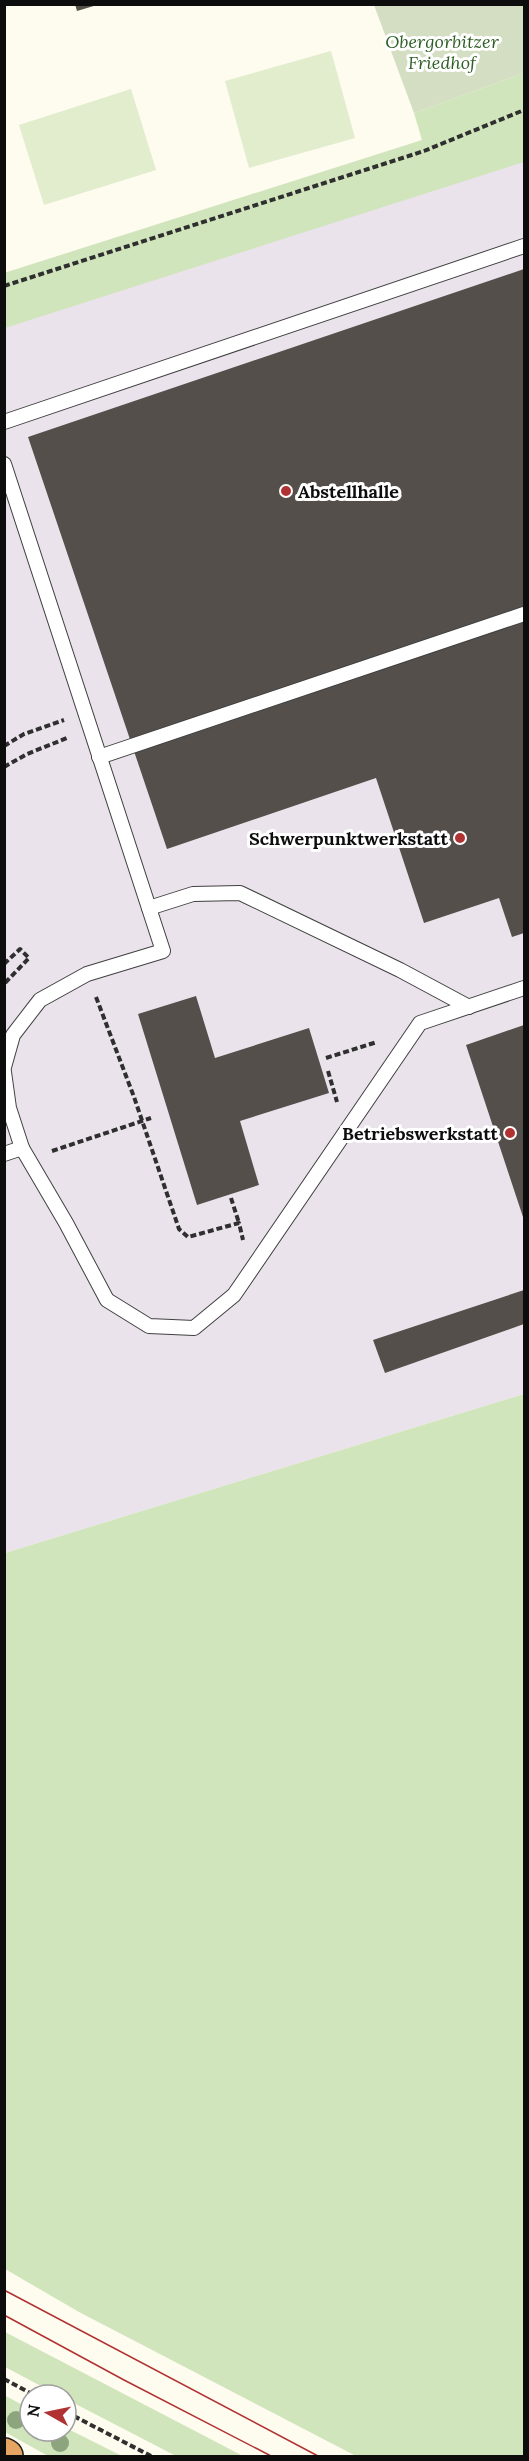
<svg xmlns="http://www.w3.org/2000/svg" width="529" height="2461" font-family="Lora,serif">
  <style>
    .industrial { fill: #ebe3eb }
    .green { fill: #d0e5bc }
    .cemetery { fill: #d4dec2 }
    .pitch { fill: #e1edcd }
    .building { fill: #554f4b }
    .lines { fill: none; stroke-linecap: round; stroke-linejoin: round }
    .lane-casing { stroke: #404040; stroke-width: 16 }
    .highway-casing { stroke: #1e1e1e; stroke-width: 36 }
    .path { stroke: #2f2f2f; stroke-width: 4; stroke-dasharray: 6 3; stroke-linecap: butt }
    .lane { stroke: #fff; stroke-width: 14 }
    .highway { stroke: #e7a564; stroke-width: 33 }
    .tram { stroke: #b13233; stroke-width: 1.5 }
    .tree { fill: #8ca57f }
    .poi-dot { fill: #b13233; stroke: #fff; stroke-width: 2 }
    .labels { text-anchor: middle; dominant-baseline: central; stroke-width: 6; stroke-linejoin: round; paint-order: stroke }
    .park-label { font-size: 18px; font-style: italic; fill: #2e5f24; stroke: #fff }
    .poi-label { font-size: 18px; font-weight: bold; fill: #0d0d0d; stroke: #fff; text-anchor: end }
  </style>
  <rect width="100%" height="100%" fill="#fefbef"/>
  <polygon class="industrial" points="524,161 524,1394 5,1553 4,327"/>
  <g class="green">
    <polygon points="524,73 524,162 5,328 4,273 422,140 414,113"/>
    <polygon points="524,1394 524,2456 356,2456 79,2312 5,2269 5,1553"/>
    <polygon points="5,2332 243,2456 176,2456 66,2399 66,2395 58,2395 5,2367"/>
    <polygon points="4,2395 30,2409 30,2431 66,2431 66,2428 122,2456 48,2456 5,2432"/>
  </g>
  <polygon class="cemetery" points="374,5 524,5 524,73 414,113"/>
  <g class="pitch">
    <polygon points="331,51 355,138 249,168 225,81"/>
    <polygon points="131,89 156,170 44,205 19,125"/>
  </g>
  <g class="building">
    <polygon points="75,4 97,4 97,5 77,11"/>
    <polygon points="524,269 524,933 512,937 499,898 424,923 376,778 167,849 28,437"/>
    <polygon points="196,996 215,1058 309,1028 329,1093 240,1121 259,1185 197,1205 138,1014"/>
    <polygon points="524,1025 524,1220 466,1045"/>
    <polygon points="524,1290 524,1324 385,1373 373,1340"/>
  </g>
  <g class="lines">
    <defs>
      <g id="lane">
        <polyline points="4,422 524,246"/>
        <polyline points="4,464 163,951 87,974 40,1000 13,1035 4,1067"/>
        <polyline points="99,757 524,614"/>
        <polyline points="149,908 193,894 240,893 400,970 469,1007"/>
        <polyline points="4,1072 9,1108 22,1148"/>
        <polyline points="4,1154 22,1148 66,1223 107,1300 149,1326 194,1328 234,1295 420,1023 524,988"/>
      </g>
      <polyline id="highway" points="4,2455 6,2456"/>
    </defs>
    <use href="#lane" class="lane-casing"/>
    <use href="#highway" class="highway-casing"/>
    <g class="path">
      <polyline points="4,286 424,151 524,110"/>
      <polyline points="4,746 24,734 64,720"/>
      <polyline points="4,767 27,754 67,738"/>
      <polyline points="4,964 20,949 29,958 4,984"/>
      <polyline points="96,997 134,1097 179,1229 188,1237 239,1223 243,1240"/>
      <polyline points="326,1058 377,1042"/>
      <polyline points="328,1071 337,1102"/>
      <polyline points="52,1151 151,1118"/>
      <polyline points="231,1198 239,1223"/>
      <polyline points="4,2379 34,2395"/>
      <polyline points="66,2412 151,2456"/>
    </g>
    <use href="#lane" class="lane"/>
    <use href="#highway" class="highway"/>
    <g class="tram">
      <polyline points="4,2290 318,2456"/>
      <polyline points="4,2315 124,2380 271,2456"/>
    </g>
  </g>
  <g class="tree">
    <circle cx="16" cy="2420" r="9"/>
    <circle cx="60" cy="2443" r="9"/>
  </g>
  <g class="poi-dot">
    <circle cx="286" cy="491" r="6"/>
    <circle cx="460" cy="838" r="6"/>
    <circle cx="510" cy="1133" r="6"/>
  </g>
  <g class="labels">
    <g class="park-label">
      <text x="442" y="41">Obergorbitzer<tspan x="442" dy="21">Friedhof</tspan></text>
    </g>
    <g class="poi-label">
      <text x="298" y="491" text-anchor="start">Abstellhalle</text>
      <text x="448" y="838">Schwerpunktwerkstatt</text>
      <text x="498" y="1133">Betriebswerkstatt</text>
    </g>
  </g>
  <rect width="529" height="2461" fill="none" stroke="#0d0d0d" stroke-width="12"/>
  <g transform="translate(48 2413) rotate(279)"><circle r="28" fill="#ffffff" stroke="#9e9e9e" stroke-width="1.5"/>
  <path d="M0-4.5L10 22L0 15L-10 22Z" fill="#b13233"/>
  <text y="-9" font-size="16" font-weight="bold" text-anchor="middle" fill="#0d0d0d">N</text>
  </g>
</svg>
